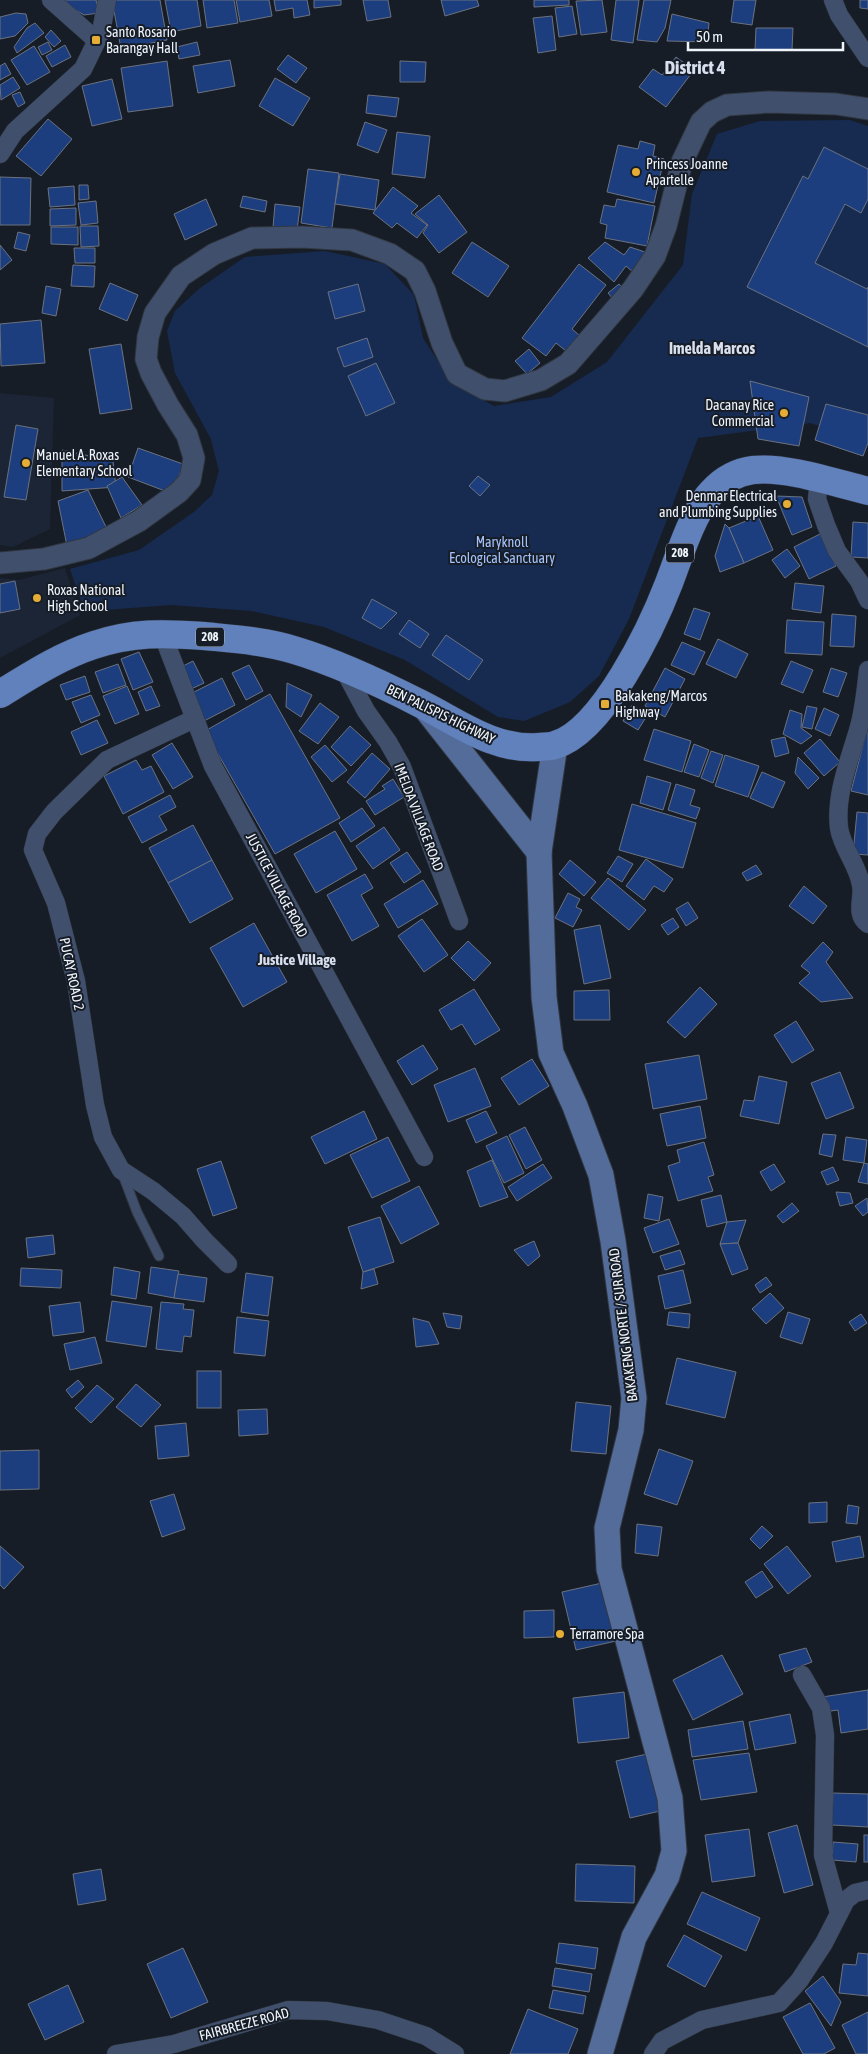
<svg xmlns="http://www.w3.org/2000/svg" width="868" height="2054" font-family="'Asap Condensed',sans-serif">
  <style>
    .built { fill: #1c2535 }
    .green { fill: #172b51 }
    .building { fill: #1d3e7e; stroke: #6b727f }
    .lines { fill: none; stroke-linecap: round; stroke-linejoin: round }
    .service-casing { stroke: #313741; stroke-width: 11 }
    .minor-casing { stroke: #313741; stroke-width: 19 }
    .tertiary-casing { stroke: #313741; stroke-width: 23 }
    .secondary-casing { stroke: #313741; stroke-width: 27 }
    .primary-casing { stroke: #313741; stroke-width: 29 }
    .service { stroke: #40506c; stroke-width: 9 }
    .minor { stroke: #40506c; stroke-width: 18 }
    .tertiary { stroke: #40506c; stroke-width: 21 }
    .secondary { stroke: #536c99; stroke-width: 25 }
    .primary { stroke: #6181bd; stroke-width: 28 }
    .poi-dot { fill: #e5ad35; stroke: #171d27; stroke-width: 2 }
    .labels { text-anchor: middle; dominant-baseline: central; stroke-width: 4; stroke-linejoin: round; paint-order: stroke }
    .shield { fill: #171d27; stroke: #afb4bc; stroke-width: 1 }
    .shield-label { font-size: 12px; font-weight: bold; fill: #f0f5fc }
    .poi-label { font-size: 14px; fill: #f0f5fc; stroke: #171d27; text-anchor: start }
    .park-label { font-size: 14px; fill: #a4c3fc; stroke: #171d27 }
    .street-label { font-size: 14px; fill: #f0f5fc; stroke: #171d27 }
    .neighbourhood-label { font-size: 15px; font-weight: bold; fill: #d8e0ef; stroke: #171d27 }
    .quarter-label { font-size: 16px; font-weight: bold; fill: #d8e0ef; stroke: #171d27 }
    .district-label { font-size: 19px; font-weight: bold; fill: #d8e0ef; stroke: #171d27 }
  </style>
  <rect width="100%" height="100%" fill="#171d27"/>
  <g class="built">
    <polygon points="0,393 54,398 50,529 13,547 0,545"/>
    <polygon points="65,568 80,615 0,658 0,578 19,580"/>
  </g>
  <polygon class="green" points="850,120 868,126 868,441 810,423 698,438 629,619 599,676 570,702 524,721 498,717 405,660 324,627 252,611 171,605 105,610 85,613 70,569 139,550 194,512 212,495 219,471 211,439 175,373 167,331 175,311 200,288 245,257 325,251 385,264 414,295 423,338 452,383 494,406 551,397 607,362 683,265 692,194 717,134 760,121"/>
  <g class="building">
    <polygon points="59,0 96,0 99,13 84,15"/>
    <polygon points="112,0 160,0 167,40 121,49"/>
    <polygon points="165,0 197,0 201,26 171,32"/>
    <polygon points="203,0 234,0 238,23 207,28"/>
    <polygon points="236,0 269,0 272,16 240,22"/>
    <polygon points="274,0 307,0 310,15 294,18 293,8 276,11"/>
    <polygon points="314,0 341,0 341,5 314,8"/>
    <polygon points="363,0 388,0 391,17 367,21"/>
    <polygon points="441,0 477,0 479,6 445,16"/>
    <polygon points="534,0 569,0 569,5 534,7"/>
    <polygon points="602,0 607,32 581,35 576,1"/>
    <polygon points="616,0 639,0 633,43 611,40"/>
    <polygon points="644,0 671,0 665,28 657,42 637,40"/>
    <polygon points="734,0 756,0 752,25 731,22"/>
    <polygon points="860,0 868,0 868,9 860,8"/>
    <polygon points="572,6 577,34 559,37 555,8"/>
    <polygon points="16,13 26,14 28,23 15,36 0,39 0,17"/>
    <polygon points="672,14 709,23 707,42 667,41"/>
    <polygon points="552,16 556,50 538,53 533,18"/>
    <polygon points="35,23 44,33 17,53 14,47 27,28"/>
    <polygon points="756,28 793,28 792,50 755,50"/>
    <polygon points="51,30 61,41 54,47 45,37"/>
    <polygon points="48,42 52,50 42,55 38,47"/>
    <polygon points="197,42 200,55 179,59 177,47"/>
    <polygon points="65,45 71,57 52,67 46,56"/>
    <polygon points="34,46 50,72 27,85 11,60"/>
    <polygon points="288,55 307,68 296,83 277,69"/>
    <polygon points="676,57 694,70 666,107 639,87 653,69 662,75"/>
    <polygon points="230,60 235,86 198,93 193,66"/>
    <polygon points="167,61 173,106 128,112 121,68"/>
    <polygon points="400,61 426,62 425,82 400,82"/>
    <polygon points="5,63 11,74 0,80 0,66"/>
    <polygon points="13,77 20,88 1,100 0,85"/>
    <polygon points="275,78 310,98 293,126 259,106"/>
    <polygon points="112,79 122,119 92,126 82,86"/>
    <polygon points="20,92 25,103 18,107 12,95"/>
    <polygon points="368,95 399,98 396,117 366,113"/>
    <polygon points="48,119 72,139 41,176 16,156"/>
    <polygon points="365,122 387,130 378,153 357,145"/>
    <polygon points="397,132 430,136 425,178 392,174"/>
    <polygon points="640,141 655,145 653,156 664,159 654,203 607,192 618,145 638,149"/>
    <polygon points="824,147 868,169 868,199 861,213 845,204 815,263 867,289 868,287 868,347 747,287 803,176 808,179"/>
    <polygon points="308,169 339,173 332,228 301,223"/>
    <polygon points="340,174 379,180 375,210 335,204"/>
    <polygon points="0,177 31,178 30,225 0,225"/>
    <polygon points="79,185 88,185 89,199 79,200"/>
    <polygon points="74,186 75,205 50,207 48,188"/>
    <polygon points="393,187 418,206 411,213 427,225 417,238 397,223 392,228 373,213"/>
    <polygon points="439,195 467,232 439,253 423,233 428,225 415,214"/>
    <polygon points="243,196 267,201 265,212 240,207"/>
    <polygon points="206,199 217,225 185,240 174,214"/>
    <polygon points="617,199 655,206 647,246 605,238 607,225 600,223 604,205 615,207"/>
    <polygon points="96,201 98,223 81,225 78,203"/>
    <polygon points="275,204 300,207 297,230 273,227"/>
    <polygon points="76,208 76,225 50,226 50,209"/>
    <polygon points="80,226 98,226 99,246 81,247"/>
    <polygon points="51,227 78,227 78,245 51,244"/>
    <polygon points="18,232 30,235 26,251 14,248"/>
    <polygon points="472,242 509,266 488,297 452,273"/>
    <polygon points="605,242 624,255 630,247 648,253 634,273 626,266 614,282 588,258"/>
    <polygon points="0,245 12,260 0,270"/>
    <polygon points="74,248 95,248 95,263 75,263"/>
    <polygon points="579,264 606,285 572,329 579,335 566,351 556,343 546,356 522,338"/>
    <polygon points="73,265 95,266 94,287 71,286"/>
    <polygon points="110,283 138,295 127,321 99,309"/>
    <polygon points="358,284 365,311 335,319 328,292"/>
    <polygon points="619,284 624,290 613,299 608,293"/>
    <polygon points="46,286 61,289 56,316 42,313"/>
    <polygon points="41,320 45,363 1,366 0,324"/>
    <polygon points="367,338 373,357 344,367 337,348"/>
    <polygon points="121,344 132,409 100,414 89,349"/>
    <polygon points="529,349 540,363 527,374 515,361"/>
    <polygon points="376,363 395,403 366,416 348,376"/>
    <polygon points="750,381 809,397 799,446 758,439"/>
    <polygon points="826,404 868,415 868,443 863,456 815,440"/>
    <polygon points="16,425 38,429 26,500 4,497"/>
    <polygon points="138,448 183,464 173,494 128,477"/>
    <polygon points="62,450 113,461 116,487 62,491"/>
    <polygon points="478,476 490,485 480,496 469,486"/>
    <polygon points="122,477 142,505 121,518 107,486"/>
    <polygon points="88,490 107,529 67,546 58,501"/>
    <polygon points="776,496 802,497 812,527 792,535"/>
    <polygon points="758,516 773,550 744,563 729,528"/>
    <polygon points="853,522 868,523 868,558 851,557"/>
    <polygon points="725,524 729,528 744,563 720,572 715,556"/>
    <polygon points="820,534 836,566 809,579 794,547"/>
    <polygon points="787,549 800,566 785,578 772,560"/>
    <polygon points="15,581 20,609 0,613 0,584"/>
    <polygon points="795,583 824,586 821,613 792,609"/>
    <polygon points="372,599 397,613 381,629 362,618"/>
    <polygon points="694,608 710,613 700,640 684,634"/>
    <polygon points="832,614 856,616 854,647 830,646"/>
    <polygon points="409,620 429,634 420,648 399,634"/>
    <polygon points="787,620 824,622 822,655 785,653"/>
    <polygon points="446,635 483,660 469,680 432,655"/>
    <polygon points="718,639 748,654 736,678 706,664"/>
    <polygon points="682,642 705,652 694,675 671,665"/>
    <polygon points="139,652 153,682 133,690 121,659"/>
    <polygon points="193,661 204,683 187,691 177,669"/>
    <polygon points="791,661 813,670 803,693 781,684"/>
    <polygon points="118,664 126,685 103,693 95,672"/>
    <polygon points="249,665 263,691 246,700 232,673"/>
    <polygon points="665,668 685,679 665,717 645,706"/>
    <polygon points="831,668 847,673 838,697 823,692"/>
    <polygon points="85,676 90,692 66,700 60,685"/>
    <polygon points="222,678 235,705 204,721 190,694"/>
    <polygon points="287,683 312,695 301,717 286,707"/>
    <polygon points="127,686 139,714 115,724 103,696"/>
    <polygon points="151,686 160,706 146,711 138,692"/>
    <polygon points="270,694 340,818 275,854 205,731"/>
    <polygon points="91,695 100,715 81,723 72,702"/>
    <polygon points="320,703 339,717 318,744 299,731"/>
    <polygon points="632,705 648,714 638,730 623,721"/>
    <polygon points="807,706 817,708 812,729 802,727"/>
    <polygon points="824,708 839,715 830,736 815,729"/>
    <polygon points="790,710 802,714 801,728 812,736 801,744 783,734"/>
    <polygon points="97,720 108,743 81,755 71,732"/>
    <polygon points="350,726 371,745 351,766 331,747"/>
    <polygon points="654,729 691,741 682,772 644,760"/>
    <polygon points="867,730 868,731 868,795 851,791"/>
    <polygon points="785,737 789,753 775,757 771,740"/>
    <polygon points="820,739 840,762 824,776 804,753"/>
    <polygon points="172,743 193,777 173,789 152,755"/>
    <polygon points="694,744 709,750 699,777 684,772"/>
    <polygon points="325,745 347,770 332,782 311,757"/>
    <polygon points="711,751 723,755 713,783 701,778"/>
    <polygon points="372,753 390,769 365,798 347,782"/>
    <polygon points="725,755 759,766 748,797 715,786"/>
    <polygon points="798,757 819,778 808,789 795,773"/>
    <polygon points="136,760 142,770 151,766 164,792 123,814 104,776"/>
    <polygon points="762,772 785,782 773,808 750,798"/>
    <polygon points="647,776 671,783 663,810 640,803"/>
    <polygon points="393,779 404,797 375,815 366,801 385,789 382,786"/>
    <polygon points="676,784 695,790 690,805 700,808 696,819 668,810"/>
    <polygon points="170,795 176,807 159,816 167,830 142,843 128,817"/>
    <polygon points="632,804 696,823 683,868 619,850"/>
    <polygon points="362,808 375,826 351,842 339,823"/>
    <polygon points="857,812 868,813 868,855 853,854"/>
    <polygon points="193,825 212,860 168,883 149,848"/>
    <polygon points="384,827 400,850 373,869 356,846"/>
    <polygon points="335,831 357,869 316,893 294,854"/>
    <polygon points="407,852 421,872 404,883 390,863"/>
    <polygon points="618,856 633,864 622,882 607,873"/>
    <polygon points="646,859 673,879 664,892 654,886 644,900 626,886"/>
    <polygon points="212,860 233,899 190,923 168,883"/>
    <polygon points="570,860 596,882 584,896 559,874"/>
    <polygon points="756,865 762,874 747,881 742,873"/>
    <polygon points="365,874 373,888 361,895 379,926 352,941 327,895"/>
    <polygon points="608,878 646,910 629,930 591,898"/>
    <polygon points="423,880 438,904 398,928 384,904"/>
    <polygon points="804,886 827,906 813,924 789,906"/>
    <polygon points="568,893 580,899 576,907 582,910 573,927 555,918"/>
    <polygon points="688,902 698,918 686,926 676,909"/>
    <polygon points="673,918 679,927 668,935 661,925"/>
    <polygon points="422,919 448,955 424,972 398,936"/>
    <polygon points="254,923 287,982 243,1007 210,948"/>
    <polygon points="600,925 611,978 584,984 574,930"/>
    <polygon points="468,941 491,963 474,981 451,958"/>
    <polygon points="823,942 833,952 826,962 853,998 821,1002 799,983 810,973 801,966"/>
    <polygon points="700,987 717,1004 685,1038 667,1022"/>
    <polygon points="474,989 500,1030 475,1045 462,1024 451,1030 439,1010"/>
    <polygon points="609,990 610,1020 574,1020 574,991"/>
    <polygon points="796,1021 814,1050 792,1063 774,1035"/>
    <polygon points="423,1045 438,1069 412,1085 397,1061"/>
    <polygon points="699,1055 707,1099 653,1109 645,1064"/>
    <polygon points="532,1059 549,1086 519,1105 501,1078"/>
    <polygon points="475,1068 491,1106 448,1122 434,1085"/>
    <polygon points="840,1072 854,1108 826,1119 811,1083"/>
    <polygon points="759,1076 787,1082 779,1124 740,1116 744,1100 754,1101"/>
    <polygon points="700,1106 706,1138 667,1146 660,1114"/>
    <polygon points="364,1111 377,1139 325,1164 311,1137"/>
    <polygon points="486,1111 497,1133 476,1143 466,1120"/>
    <polygon points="525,1127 542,1160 526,1169 509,1135"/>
    <polygon points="823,1134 836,1135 832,1157 819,1154"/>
    <polygon points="507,1136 524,1173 504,1183 486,1146"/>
    <polygon points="388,1137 410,1181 372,1198 350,1155"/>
    <polygon points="846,1137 867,1140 864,1163 843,1160"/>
    <polygon points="704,1142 714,1175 708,1177 713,1191 678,1201 668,1166 680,1162 677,1150"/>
    <polygon points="492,1160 508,1197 480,1207 467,1171"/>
    <polygon points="221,1161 237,1208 213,1216 197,1169"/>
    <polygon points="864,1163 868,1164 868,1184 858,1182"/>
    <polygon points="543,1164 552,1178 517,1201 508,1187"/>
    <polygon points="774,1164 785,1182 771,1191 760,1172"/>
    <polygon points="833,1167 839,1180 827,1185 821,1172"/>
    <polygon points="419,1186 439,1224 401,1244 381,1206"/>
    <polygon points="836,1192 850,1193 853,1203 840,1206"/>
    <polygon points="648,1194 663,1197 659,1221 644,1218"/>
    <polygon points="721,1195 727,1222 707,1227 701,1200"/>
    <polygon points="867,1198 868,1212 863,1216 855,1206"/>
    <polygon points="792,1203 799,1211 783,1223 777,1216"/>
    <polygon points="380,1217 394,1262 363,1272 348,1227"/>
    <polygon points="669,1219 679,1244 653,1253 644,1228"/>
    <polygon points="746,1220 738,1243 720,1244 727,1222"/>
    <polygon points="53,1235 55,1254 28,1258 26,1238"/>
    <polygon points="534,1241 540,1256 528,1266 514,1250"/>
    <polygon points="738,1243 748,1269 732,1275 720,1244"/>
    <polygon points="680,1250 685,1264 665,1270 660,1256"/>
    <polygon points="114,1267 140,1272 136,1299 111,1295"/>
    <polygon points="151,1267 179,1271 174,1298 148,1293"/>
    <polygon points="21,1268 62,1270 61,1288 20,1286"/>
    <polygon points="374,1269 378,1284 361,1289 363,1272"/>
    <polygon points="683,1270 691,1303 665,1309 658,1276"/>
    <polygon points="246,1273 273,1277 268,1316 241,1312"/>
    <polygon points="178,1274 207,1278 204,1302 174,1298"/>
    <polygon points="766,1277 772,1285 760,1293 755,1285"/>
    <polygon points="770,1293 784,1308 766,1324 752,1309"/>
    <polygon points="112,1301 152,1307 146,1347 106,1341"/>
    <polygon points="80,1302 84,1332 53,1336 49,1306"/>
    <polygon points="161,1302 184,1304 183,1309 194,1310 191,1337 184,1336 182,1352 156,1349"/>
    <polygon points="669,1312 690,1314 689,1328 667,1325"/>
    <polygon points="788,1312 810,1319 802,1344 780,1337"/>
    <polygon points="443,1313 462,1316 460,1329 447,1327"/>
    <polygon points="861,1314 867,1323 855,1331 849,1322"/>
    <polygon points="237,1317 269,1321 265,1356 234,1353"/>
    <polygon points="413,1318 429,1322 439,1344 416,1347"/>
    <polygon points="95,1337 102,1363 70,1370 64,1344"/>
    <polygon points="677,1358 736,1372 725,1418 666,1404"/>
    <rect x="197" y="1371" width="24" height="37"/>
    <polygon points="78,1380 84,1387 72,1398 66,1390"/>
    <polygon points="136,1384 161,1405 141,1427 116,1407"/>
    <polygon points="97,1385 114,1399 91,1423 75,1408"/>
    <polygon points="576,1402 611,1406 606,1454 571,1451"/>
    <polygon points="267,1409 268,1434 239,1436 238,1410"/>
    <polygon points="186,1423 189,1456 158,1459 155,1426"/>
    <polygon points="659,1449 693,1461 677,1505 644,1494"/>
    <polygon points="39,1450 39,1489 0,1490 0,1451"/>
    <polygon points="174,1494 185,1529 162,1537 150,1501"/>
    <polygon points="827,1502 827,1522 809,1523 809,1503"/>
    <polygon points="848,1505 859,1507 857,1524 846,1523"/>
    <polygon points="637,1524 662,1527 658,1556 635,1553"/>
    <polygon points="762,1526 773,1536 760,1549 750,1539"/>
    <polygon points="860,1536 864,1557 836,1562 832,1542"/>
    <polygon points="0,1546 24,1567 4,1589 0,1585"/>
    <polygon points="787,1546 811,1576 788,1594 764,1564"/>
    <polygon points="762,1571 773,1587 756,1598 745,1582"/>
    <polygon points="602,1583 616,1641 576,1650 562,1592"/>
    <polygon points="554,1610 554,1637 524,1638 524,1611"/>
    <polygon points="806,1648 812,1662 785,1672 779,1655"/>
    <polygon points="722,1655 743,1694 693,1720 673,1680"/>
    <polygon points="868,1690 868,1729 841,1733 838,1710 824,1712 822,1697"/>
    <polygon points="624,1692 629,1738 578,1743 573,1698"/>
    <polygon points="790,1714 796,1743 755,1750 749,1722"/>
    <polygon points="743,1721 748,1749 692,1757 688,1730"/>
    <polygon points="749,1753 757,1792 701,1800 693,1760"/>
    <polygon points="647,1754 660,1811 630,1818 616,1761"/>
    <polygon points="833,1793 868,1794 868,1827 832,1825"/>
    <polygon points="797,1825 813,1885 784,1893 768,1833"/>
    <polygon points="749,1829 755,1876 712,1882 705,1835"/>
    <rect x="864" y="1835" width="4" height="27"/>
    <polygon points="833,1842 858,1844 856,1862 832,1860"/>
    <polygon points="576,1864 635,1866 634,1903 575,1901"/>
    <polygon points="101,1869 106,1900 78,1905 73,1874"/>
    <polygon points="702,1892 760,1918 746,1951 687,1924"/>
    <polygon points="684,1935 722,1956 705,1987 667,1966"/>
    <polygon points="559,1943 598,1948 595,1969 556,1963"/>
    <polygon points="183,1948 208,2002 171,2018 147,1964"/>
    <polygon points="858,1953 868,1954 868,1996 839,1993 843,1964 856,1965"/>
    <polygon points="555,1968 592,1974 589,1992 552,1986"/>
    <polygon points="823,1976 841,2002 831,2026 805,1991"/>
    <polygon points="68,1985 84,2022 45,2040 28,2004"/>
    <polygon points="553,1990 586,1996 583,2014 549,2008"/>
    <polygon points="810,2003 835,2048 824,2054 803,2054 783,2017"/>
    <polygon points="528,2009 578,2029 568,2054 510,2054"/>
    <polygon points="868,2012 868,2054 856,2054 842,2025"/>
  </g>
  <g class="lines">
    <defs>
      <polyline id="service" points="123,1175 137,1212 159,1256"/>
      <g id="minor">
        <polyline points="51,0 96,40"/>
        <polyline points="833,0 839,15 868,58"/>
        <polyline points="0,154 15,131 83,69 101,32 107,0"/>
        <polyline points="819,479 817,499 826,525 837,551 859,581 868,600"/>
        <polyline points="162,633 213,766 424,1157"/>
        <polyline points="342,666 366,711 388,742 402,767 459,921"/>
        <path d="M 868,670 C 866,689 864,709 859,727 C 850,759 835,794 839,828 C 842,848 858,865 861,885 C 864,898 854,914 868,924"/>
        <polyline points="194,719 107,760 54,812 37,834 33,850 56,903 76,981 95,1105 103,1137 121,1170 153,1191 183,1216 204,1240 228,1264"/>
        <polyline points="802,1675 821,1708 825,1735 823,1855 839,1913"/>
        <polyline points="116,2054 174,2044 288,2010 327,2011 378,2020 426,2036 455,2054"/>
        <polyline points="653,2054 662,2041 702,2020 779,2003 799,1981 824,1943 846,1900 855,1893 868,1890"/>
      </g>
      <polyline id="tertiary" points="0,563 44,559 89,548 139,521 179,492 190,480 194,458 187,435 168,405 151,373 146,359 148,337 155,313 181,276 214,254 252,238 302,237 352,240 390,254 415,271 425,291 442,343 457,374 485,389 505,391 541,380 568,364 633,289 655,256 666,226 682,162 701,122 712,112 727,105 769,102 836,104 868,109"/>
      <g id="secondary">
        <polyline points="423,705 539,852"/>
        <polyline points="555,745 539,852 544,997 551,1053 575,1106 601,1175 613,1241 634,1398 631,1430 607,1528 609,1569 670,1798 674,1851 667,1876 634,1937 600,2054"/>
      </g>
      <path id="primary" d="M 0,694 C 31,675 60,656 94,645 C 133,632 164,633 204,636 C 234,639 265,641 294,650 C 338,663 380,683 421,704 C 459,723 495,751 539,747 C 544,746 550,747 555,745 C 603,731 652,627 669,583 C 679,557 693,511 712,492 C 723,480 737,472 753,470 C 785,466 836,483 868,491"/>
    </defs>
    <use href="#service" class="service-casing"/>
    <use href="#minor" class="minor-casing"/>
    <use href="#tertiary" class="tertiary-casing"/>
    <use href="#secondary" class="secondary-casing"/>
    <use href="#primary" class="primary-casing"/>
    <use href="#service" class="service"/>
    <use href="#minor" class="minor"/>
    <use href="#tertiary" class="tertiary"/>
    <use href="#secondary" class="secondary"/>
    <use href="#primary" class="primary"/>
  </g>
  <g class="poi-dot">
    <rect x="91" y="35" width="10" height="10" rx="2.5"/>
    <circle cx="636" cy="172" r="5"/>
    <circle cx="784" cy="413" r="5"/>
    <circle cx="26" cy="463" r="5"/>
    <circle cx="787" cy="504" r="5"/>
    <circle cx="37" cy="598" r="5"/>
    <rect x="600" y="699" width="10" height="10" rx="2.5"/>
    <circle cx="560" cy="1634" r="5"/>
  </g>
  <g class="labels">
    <g class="shield">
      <rect x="666" y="543.5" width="28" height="19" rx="4"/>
      <rect x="196" y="627.5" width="28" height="19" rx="4"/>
    </g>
    <g class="shield-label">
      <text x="680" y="553">208</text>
      <text x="210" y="637">208</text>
    </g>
    <g class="poi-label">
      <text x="106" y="32">Santo Rosario<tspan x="106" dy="16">Barangay Hall</tspan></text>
      <text x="646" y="164">Princess Joanne<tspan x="646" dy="16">Apartelle</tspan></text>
      <text x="774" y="405" text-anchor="end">Dacanay Rice<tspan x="774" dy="16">Commercial</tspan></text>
      <text x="36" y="455">Manuel A. Roxas<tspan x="36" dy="16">Elementary School</tspan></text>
      <text x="777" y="496" text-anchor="end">Denmar Electrical<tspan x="777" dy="16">and Plumbing Supplies</tspan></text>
      <text x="47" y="590">Roxas National<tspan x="47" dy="16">High School</tspan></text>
      <text x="615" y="696">Bakakeng/Marcos<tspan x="615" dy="16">Highway</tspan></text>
      <text x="570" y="1634">Terramore Spa</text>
    </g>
    <g class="park-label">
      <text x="502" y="542">Maryknoll<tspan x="502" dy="16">Ecological Sanctuary</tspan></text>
    </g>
    <g class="street-label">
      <text transform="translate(441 714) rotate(26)">BEN PALISPIS HIGHWAY</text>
      <text transform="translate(419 817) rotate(69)">IMELDA VILLAGE ROAD</text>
      <text transform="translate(277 885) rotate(62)">JUSTICE VILLAGE ROAD</text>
      <text transform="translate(72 974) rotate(78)">PUCAY ROAD 2</text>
      <text transform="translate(623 1325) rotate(-97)">BAKAKENG NORTE / SUR ROAD</text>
      <text transform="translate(244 2024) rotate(-15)">FAIRBREEZE ROAD</text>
    </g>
    <g class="neighbourhood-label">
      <text x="297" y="959">Justice Village</text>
    </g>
    <g class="quarter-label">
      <text x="712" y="348">Imelda Marcos</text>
    </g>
    <g class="district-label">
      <text x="695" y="67">District 4</text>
    </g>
  </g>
  <path d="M688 42v8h155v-8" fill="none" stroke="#f0f5fc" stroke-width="2.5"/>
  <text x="696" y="42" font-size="15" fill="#f0f5fc" stroke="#171d27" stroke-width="4" paint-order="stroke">50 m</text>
</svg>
